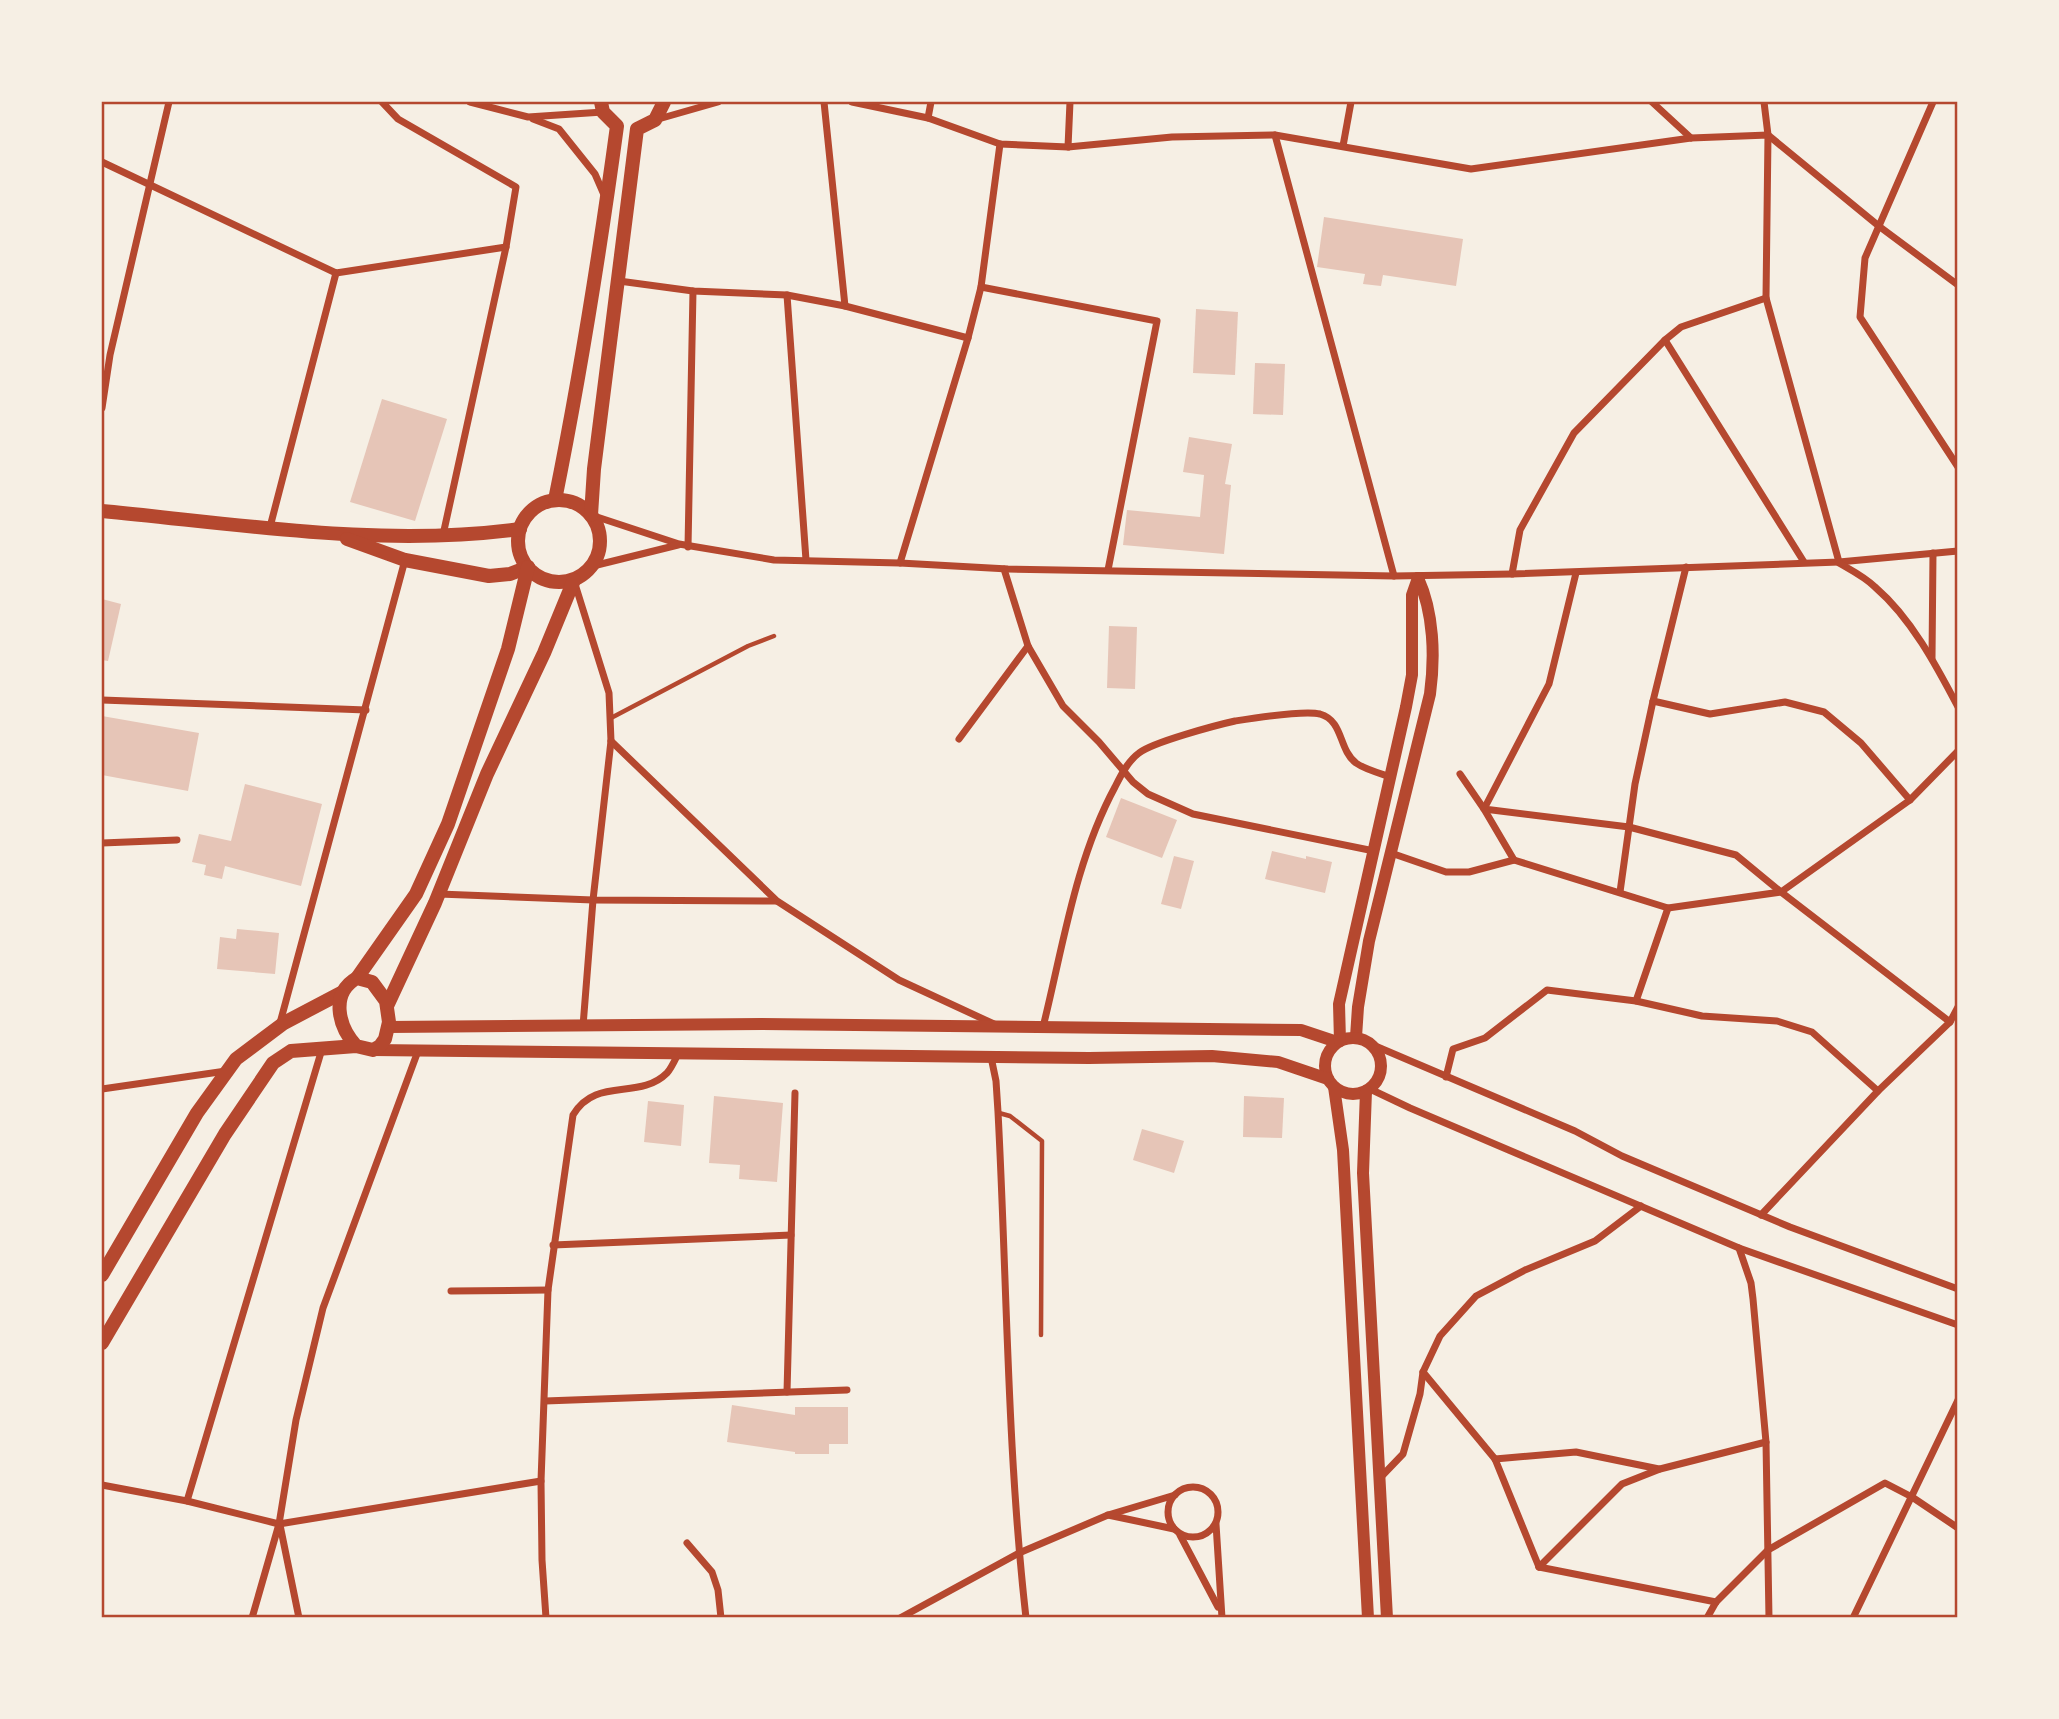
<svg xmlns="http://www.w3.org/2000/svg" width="2059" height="1719" font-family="Cabin,sans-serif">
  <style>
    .building { fill: #e6c5b7 }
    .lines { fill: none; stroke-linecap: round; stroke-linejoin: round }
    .service { stroke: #b5482f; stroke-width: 4.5 }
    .minor { stroke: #b5482f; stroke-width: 7 }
    .tertiary { stroke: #b5482f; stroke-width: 12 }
    .secondary { stroke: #b5482f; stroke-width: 14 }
    .neatline { fill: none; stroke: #b5482f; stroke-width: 2.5 }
  </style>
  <rect width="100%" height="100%" fill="#f6efe4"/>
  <g class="building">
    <polygon points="1324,217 1463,239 1456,286 1383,275 1381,286 1363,284 1365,274 1317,267"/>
    <polygon points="1196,309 1238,312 1235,375 1193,373"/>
    <polygon points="1255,363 1285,364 1283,415 1253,414"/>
    <polygon points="382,399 447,419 415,521 350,502"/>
    <polygon points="1189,437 1232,444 1225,484 1231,485 1224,554 1123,545 1127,510 1200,517 1204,475 1183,472"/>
    <polygon points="102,599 121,604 108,661 102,660"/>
    <polygon points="1109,626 1137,627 1135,689 1107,688"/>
    <polygon points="102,716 199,733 188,791 102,775"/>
    <polygon points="245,784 322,804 301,886 225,866 222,879 204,875 206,865 192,862 199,834 231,841"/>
    <polygon points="1121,798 1177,820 1162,858 1106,837"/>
    <polygon points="1272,851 1306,859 1306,856 1332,862 1325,893 1265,879"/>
    <polygon points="1174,856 1194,861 1181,909 1161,904"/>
    <polygon points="237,929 279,933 275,974 217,969 220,937 236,939"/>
    <polygon points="714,1096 783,1103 777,1182 739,1179 740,1165 709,1163"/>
    <polygon points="1244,1096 1284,1098 1282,1138 1243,1137"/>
    <polygon points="648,1101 684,1105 681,1146 644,1142"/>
    <polygon points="1142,1129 1184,1141 1174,1173 1133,1160"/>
    <polygon points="732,1405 795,1415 795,1407 848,1407 848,1444 829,1444 829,1454 795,1454 795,1452 727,1442"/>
  </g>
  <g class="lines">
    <g class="service">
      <polyline points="611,718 748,646 774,636"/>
      <polyline points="999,1113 1010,1116 1042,1141 1041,1335"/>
    </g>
    <g class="minor">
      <polyline points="382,102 398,119 516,187 506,247 443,535"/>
      <polyline points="470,102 528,117 603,112"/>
      <polyline points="824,102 845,306"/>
      <polyline points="852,102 928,118 1000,144 1068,147 1172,137 1275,135 1471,169 1691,138 1768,135 1880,227 1958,285"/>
      <polyline points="1652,102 1691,138"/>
      <polyline points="1764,102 1768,135 1766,298 1839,562"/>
      <polyline points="1933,102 1865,258 1860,317 1958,467"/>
      <polyline points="928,118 931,102"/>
      <polyline points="533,119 559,129 595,174 605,197"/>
      <polyline points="655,120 718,102"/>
      <polyline points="1275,135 1394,576"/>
      <polyline points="1343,146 1351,102"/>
      <polyline points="1068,147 1070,102"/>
      <polyline points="102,162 336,273 506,247"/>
      <polyline points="619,281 693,291 787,295 845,306 968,338"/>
      <polyline points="981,287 1157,321 1108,570"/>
      <polyline points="787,295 806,560"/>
      <polyline points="1665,340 1804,562"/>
      <polyline points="102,408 110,355 169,102"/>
      <polyline points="591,515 679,544 774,560 900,563 1008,569 1394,576 1512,574 1839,562 1958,551"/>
      <polyline points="270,527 336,273"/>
      <polyline points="688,547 693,291"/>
      <polyline points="900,563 968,338 981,287 1000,144"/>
      <path d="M 1839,563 C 1851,570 1865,577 1875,587 C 1911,618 1936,665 1958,707"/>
      <polyline points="593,566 678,545"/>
      <polyline points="1004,569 1028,646 1063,706 1099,742 1133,782 1148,794 1193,814 1374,851"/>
      <polyline points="1576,573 1549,684 1484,809 1629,827 1736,855 1781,892 1910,800 1958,751"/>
      <polyline points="1512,574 1520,530 1574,433 1665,340 1681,327 1766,298"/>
      <polyline points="575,584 609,693 611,741 593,900 583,1026"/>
      <polyline points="1932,658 1933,553"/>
      <polyline points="102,700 366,710"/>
      <polyline points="1653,701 1710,714 1785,702 1824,712 1861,743 1910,800"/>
      <polyline points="959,739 1028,646"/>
      <polyline points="611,741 777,901 899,980 994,1024"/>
      <polyline points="1460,774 1484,809 1514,860"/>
      <polyline points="102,843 177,840"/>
      <polyline points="1391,853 1446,872 1469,872 1514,860 1668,908 1781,892 1950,1022"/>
      <polyline points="1620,892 1635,784 1653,701 1686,567"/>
      <polyline points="439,894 593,900 776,901"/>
      <polyline points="1636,1001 1668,908"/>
      <polyline points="280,1023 405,560"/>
      <path d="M 1043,1027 C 1063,947 1075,861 1115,787 C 1121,775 1128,761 1139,753 C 1153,742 1217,725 1235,721 C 1254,718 1304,710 1320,714 C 1344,721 1338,749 1356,763 C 1366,770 1379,773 1391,777"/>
      <polyline points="1373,1045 1575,1131 1622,1156 1790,1227 1958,1289"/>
      <path d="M 991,1057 L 996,1081 L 998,1112 C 1007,1281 1007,1450 1026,1618"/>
      <polyline points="1446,1077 1453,1049 1485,1038 1547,990 1636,1001 1702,1016 1777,1021 1812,1032 1878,1091"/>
      <polyline points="102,1089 226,1071"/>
      <polyline points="1370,1089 1410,1108 1739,1248 1958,1325"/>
      <polyline points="1761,1215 1878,1091 1950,1022 1958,1007"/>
      <polyline points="553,1245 791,1235"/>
      <polyline points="1739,1248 1751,1283 1753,1299 1766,1442 1769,1618"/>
      <polyline points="451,1291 548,1290"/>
      <polyline points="1423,1372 1495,1459 1539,1567"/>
      <polyline points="787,1392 795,1093"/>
      <polyline points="545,1401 847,1390"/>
      <polyline points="1495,1459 1576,1452 1659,1469"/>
      <polyline points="1379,1479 1403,1454 1420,1394 1423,1372 1440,1336 1476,1296 1525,1270 1595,1241 1641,1206"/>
      <polyline points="102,1485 187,1501 279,1524 541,1481"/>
      <circle cx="1193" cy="1512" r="25"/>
      <polyline points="187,1501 322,1049"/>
      <polyline points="1108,1515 1174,1529"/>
      <polyline points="1216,1524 1222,1618"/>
      <polyline points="280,1525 299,1618"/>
      <polyline points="1180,1535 1218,1607"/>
      <polyline points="687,1543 712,1572 718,1590 721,1618"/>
      <polyline points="1539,1567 1622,1484 1660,1469 1766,1442"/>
      <polyline points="1539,1567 1716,1602"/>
      <polyline points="252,1618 279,1524 296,1420 323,1308 418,1051"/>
      <path d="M 546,1618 L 542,1560 L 541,1481 L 548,1290 L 573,1115 C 596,1076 639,1101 667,1073 C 671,1069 675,1060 678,1054"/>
      <polyline points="900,1618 1019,1553 1108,1515 1175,1495"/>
      <polyline points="1707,1618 1716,1602 1768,1550 1885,1483 1912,1497 1958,1528"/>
      <polyline points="1853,1618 1958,1400"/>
    </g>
    <g class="tertiary">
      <polyline points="388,1027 762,1024 1301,1030 1337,1042"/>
      <path d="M 1356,1037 L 1358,1007 L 1369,941 L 1430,694 C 1435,657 1434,613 1418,578"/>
      <circle cx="1353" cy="1066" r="28"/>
      <polyline points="1340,1041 1339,1004 1406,707 1412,675 1412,595 1418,578"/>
      <polyline points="373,1050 1089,1058 1212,1056 1278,1062 1328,1079"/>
      <polyline points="1334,1087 1343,1150 1368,1618"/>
      <polyline points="1366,1091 1363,1173 1387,1618"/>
    </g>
    <g class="secondary">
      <circle cx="559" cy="541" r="41"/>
      <path d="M 555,500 C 580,376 600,251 617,126 L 603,112 L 601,102"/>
      <path d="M 102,511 C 240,524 382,548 520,529"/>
      <polyline points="591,515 594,469 637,129 655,120 664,102"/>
      <polyline points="347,539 405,560 489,576 510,574 528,567"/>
      <polyline points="357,978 416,894 448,824 508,649 528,567"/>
      <polyline points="387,1006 435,903 487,774 544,653 574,580"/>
      <polyline points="102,1275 197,1113 236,1059 284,1023 341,993"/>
      <path d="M 102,1343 L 225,1134 L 273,1063 L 291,1051 L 356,1046 L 373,1050 L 380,1046 L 385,1039 L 389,1022 L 386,1001 L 372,982 L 357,978 C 330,993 338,1026 356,1046"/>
    </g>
  </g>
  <rect width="2059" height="1719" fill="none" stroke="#f6efe4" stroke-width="206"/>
  <rect x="103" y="103" width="1853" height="1513" class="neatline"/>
</svg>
